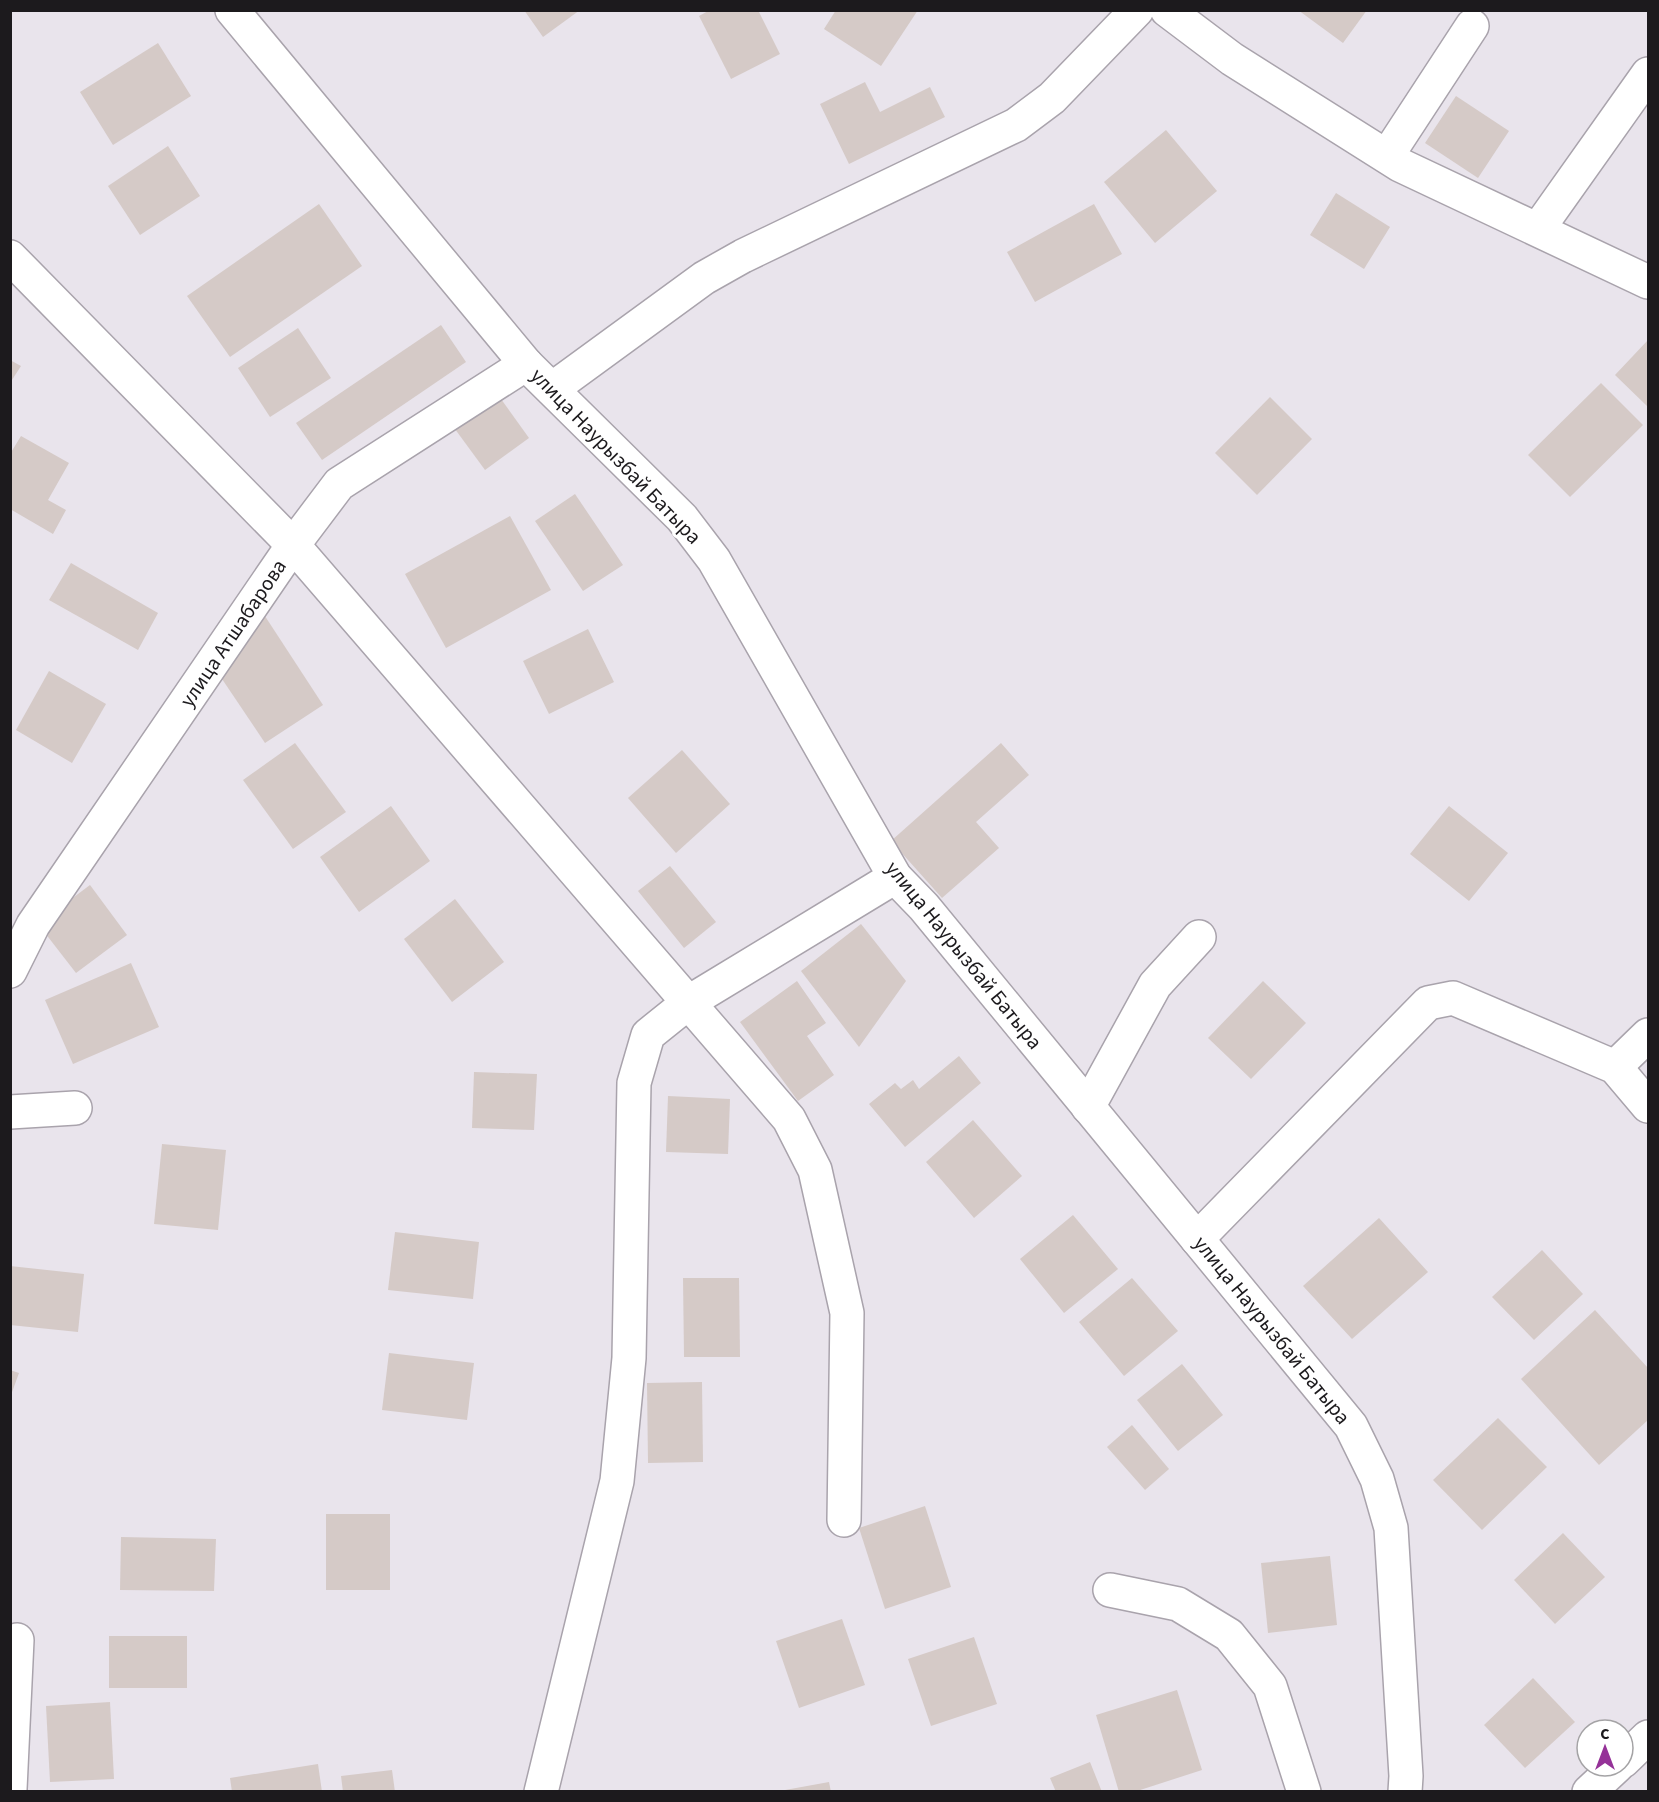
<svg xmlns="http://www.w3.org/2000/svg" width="1659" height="1802" font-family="'Source Sans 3',sans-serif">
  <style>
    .building { fill: #d5cac7 }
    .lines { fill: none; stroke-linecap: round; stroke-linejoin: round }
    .minor-casing { stroke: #a9a3ac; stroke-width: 36 }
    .minor { stroke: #fff; stroke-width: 33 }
    .labels { text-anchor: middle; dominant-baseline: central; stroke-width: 6; stroke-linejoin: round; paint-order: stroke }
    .street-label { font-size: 21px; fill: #1c1a1d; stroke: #fff }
  </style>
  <rect width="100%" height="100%" fill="#e9e4ec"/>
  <g class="building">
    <polygon points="524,10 580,10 543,37"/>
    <polygon points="710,10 758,10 780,54 731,79 699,16"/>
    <polygon points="836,10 918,10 881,66 824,29"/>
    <polygon points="1298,10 1367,10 1343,43"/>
    <polygon points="158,43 191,96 113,145 80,92"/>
    <polygon points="865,82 880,112 930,87 945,117 849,164 820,104"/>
    <polygon points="1456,96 1509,131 1478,178 1425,143"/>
    <polygon points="1166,130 1217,191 1155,243 1104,182"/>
    <polygon points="168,146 200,196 140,235 108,186"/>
    <polygon points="1336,193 1390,227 1364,269 1310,235"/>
    <polygon points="319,204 362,266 230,357 187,296"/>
    <polygon points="1094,204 1122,254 1035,302 1007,252"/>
    <polygon points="441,325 466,362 322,460 296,423"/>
    <polygon points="298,328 331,378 270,417 238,368"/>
    <polygon points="1648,340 1648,407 1615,375"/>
    <polygon points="10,360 21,366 10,383"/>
    <polygon points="1601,383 1643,425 1570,497 1528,455"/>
    <polygon points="496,392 529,438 485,470 452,425"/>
    <polygon points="1270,397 1312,439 1257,495 1215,453"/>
    <polygon points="21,436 69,463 48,500 66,510 53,534 10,509 10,454"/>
    <polygon points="575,494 623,565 583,591 535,521"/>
    <polygon points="510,516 551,590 446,648 405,574"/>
    <polygon points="71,563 158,613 138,650 49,600"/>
    <polygon points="261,610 323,705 265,743 218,673"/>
    <polygon points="588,629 614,682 549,714 523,661"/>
    <polygon points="49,671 106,704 72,763 16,730"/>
    <polygon points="295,743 346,812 293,849 243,780"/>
    <polygon points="1001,743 1029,775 976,822 999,848 942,898 891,841"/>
    <polygon points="682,750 730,804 676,853 628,798"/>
    <polygon points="391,806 430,861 359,912 320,857"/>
    <polygon points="1449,806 1508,853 1469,901 1410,854"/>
    <polygon points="670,866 716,922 684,948 638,891"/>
    <polygon points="90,885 127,935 76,973 38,924"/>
    <polygon points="455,899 504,962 452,1002 404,939"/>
    <polygon points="861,924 906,981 859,1047 801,971"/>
    <polygon points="131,963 159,1027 73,1064 45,1000"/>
    <polygon points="797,981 826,1023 807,1036 834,1075 798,1101 740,1022"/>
    <polygon points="1263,981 1306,1023 1251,1079 1208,1038"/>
    <polygon points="959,1056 981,1083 905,1147 869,1104 895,1083 901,1089 913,1080 919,1089"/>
    <polygon points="474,1072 537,1074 534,1130 472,1128"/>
    <polygon points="668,1096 730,1099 728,1154 666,1152"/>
    <polygon points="973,1120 1022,1176 974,1218 926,1162"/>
    <polygon points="162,1144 226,1150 218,1230 154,1224"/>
    <polygon points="1073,1215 1118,1269 1064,1313 1020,1259"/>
    <polygon points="1379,1218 1428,1272 1352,1339 1303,1286"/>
    <polygon points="395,1232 479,1242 473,1299 388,1290"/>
    <polygon points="1542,1250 1583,1294 1534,1340 1492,1297"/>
    <polygon points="10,1266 84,1274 78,1332 10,1325"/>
    <polygon points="683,1278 739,1278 740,1357 684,1357"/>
    <polygon points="1132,1278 1178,1331 1124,1376 1079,1322"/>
    <polygon points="1595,1310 1648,1368 1648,1420 1599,1465 1521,1379"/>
    <polygon points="389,1353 474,1363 467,1420 382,1410"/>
    <polygon points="1182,1364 1223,1415 1178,1451 1137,1400"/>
    <polygon points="10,1370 19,1373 11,1395 10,1395"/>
    <polygon points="702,1382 703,1462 648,1463 647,1383"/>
    <polygon points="1498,1418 1547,1467 1482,1530 1433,1480"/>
    <polygon points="1132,1425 1169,1469 1145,1490 1107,1447"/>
    <polygon points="925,1506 951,1587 885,1609 859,1528"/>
    <rect x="326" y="1514" width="64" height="76"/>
    <polygon points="1563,1533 1605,1577 1555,1624 1514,1580"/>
    <polygon points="121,1537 216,1539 214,1591 120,1590"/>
    <polygon points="1330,1556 1337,1625 1268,1633 1261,1563"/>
    <polygon points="842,1619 865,1685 799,1708 776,1641"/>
    <rect x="109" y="1636" width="78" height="52"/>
    <polygon points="974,1637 997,1704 931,1726 908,1659"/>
    <polygon points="1533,1678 1575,1722 1525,1768 1484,1725"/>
    <polygon points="1177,1690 1202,1770 1134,1792 1119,1792 1096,1715"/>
    <polygon points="110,1702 114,1779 50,1782 46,1706"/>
    <polygon points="1090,1762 1102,1792 1056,1792 1050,1778"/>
    <polygon points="318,1764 322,1792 232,1792 230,1778"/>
    <polygon points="392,1770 395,1792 343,1792 341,1776"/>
    <polygon points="829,1782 831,1792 785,1792 785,1790"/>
  </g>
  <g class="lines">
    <defs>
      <g id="minor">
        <polyline points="232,10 526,364 682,518 714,560 895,877 924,907 1351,1426 1377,1479 1391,1528 1406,1776 1405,1792"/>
        <polyline points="1167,10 1232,59 1400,165 1648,282"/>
        <polyline points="1387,156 1472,26"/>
        <polyline points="1538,229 1648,74"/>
        <polyline points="10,257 293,545 789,1119 815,1170 847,1313 844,1520"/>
        <polyline points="552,389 704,278 743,256 1016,125 1052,98 1137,10"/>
        <polyline points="10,971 33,925 293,545 339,484 526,364"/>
        <polyline points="1615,1067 1648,1035"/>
        <polyline points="1088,1107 1155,985 1199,937"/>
        <polyline points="10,1112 75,1108"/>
        <polyline points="1197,1239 1428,1003 1453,998 1615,1067 1648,1106"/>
        <polyline points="1110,1590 1178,1604 1229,1635 1270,1686 1304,1792"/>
        <polyline points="1623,1761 1648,1737"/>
        <polyline points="10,1789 17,1640"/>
        <polyline points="541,1792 617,1481 629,1358 634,1083 648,1035 689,1002 895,877"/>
        <polyline points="1589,1792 1617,1766"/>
      </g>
    </defs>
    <use href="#minor" class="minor-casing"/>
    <use href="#minor" class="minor"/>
  </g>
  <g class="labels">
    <g class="street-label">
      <text transform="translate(616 456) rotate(46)">улица Наурызбай Батыра</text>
      <text transform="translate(233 633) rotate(-56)">улица Атшабарова</text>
      <text transform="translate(964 955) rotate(51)">улица Наурызбай Батыра</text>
      <text transform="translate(1272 1330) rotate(51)">улица Наурызбай Батыра</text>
    </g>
  </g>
  <rect width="1659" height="1802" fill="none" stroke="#1c1a1d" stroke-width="24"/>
  <g transform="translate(1605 1748)"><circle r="28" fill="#ffffff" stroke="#a4a3a5" stroke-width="1.5"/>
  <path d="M0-4.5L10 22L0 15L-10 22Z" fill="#953298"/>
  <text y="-9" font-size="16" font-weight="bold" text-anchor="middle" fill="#1c1a1d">С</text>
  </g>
</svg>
